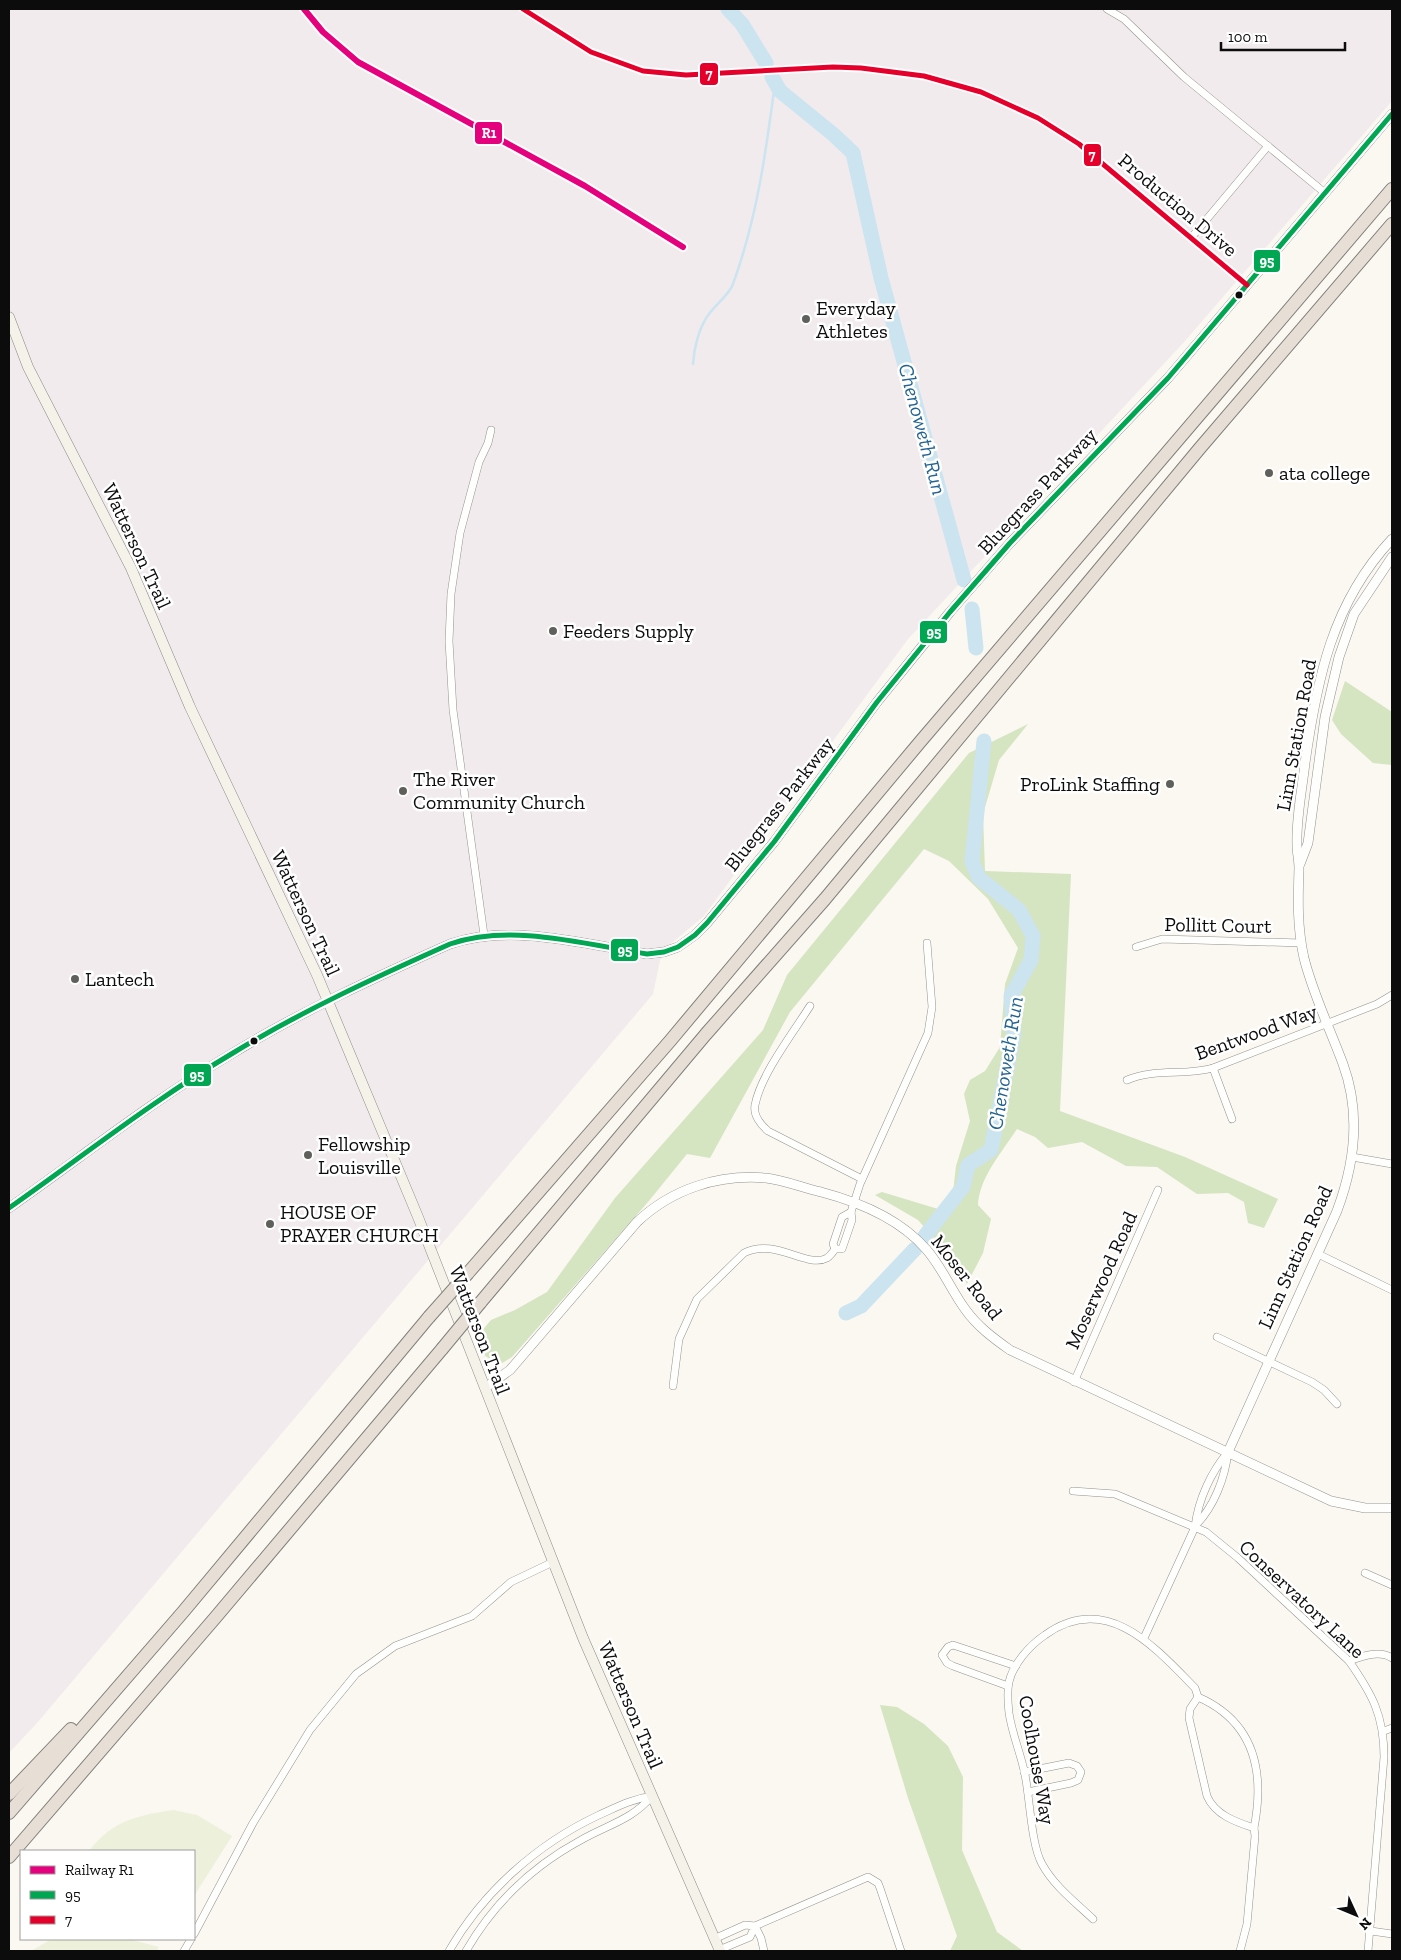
<svg xmlns="http://www.w3.org/2000/svg" width="1401" height="1960" font-family="'Zilla Slab',serif">
  <style>
    .industrial { fill: #f1ebed }
    .forest { fill: #d5e4c1 }
    .pitch { fill: #edf1dc }
    .lines { fill: none; stroke-linecap: round; stroke-linejoin: round }
    .stream { stroke: #cbe4f0; stroke-width: 2.5 }
    .river { stroke: #cbe4f0; stroke-width: 15 }
    .minor-casing { stroke: #93928f; stroke-width: 8 }
    .tertiary-casing { stroke: #93928f; stroke-width: 10 }
    .secondary-casing { stroke: #8a8985; stroke-width: 11 }
    .motorway-casing { stroke: #80807c; stroke-width: 14 }
    .minor { stroke: #fefefd; stroke-width: 7 }
    .tertiary { stroke: #fefefd; stroke-width: 9 }
    .secondary { stroke: #f4f2e9; stroke-width: 10 }
    .motorway { stroke: #e7ded6; stroke-width: 12 }
    .motorway-bridge-casing { stroke: #80807c; stroke-width: 14; stroke-linecap: butt }
    .motorway-bridge { stroke: #e7ded6; stroke-width: 12 }
    .bus-1-casing { stroke: #fff; stroke-width: 9 }
    .bus-2-casing { stroke: #fff; stroke-width: 9 }
    .bus-1 { stroke: #00a651; stroke-width: 5 }
    .bus-2 { stroke: #e4002b; stroke-width: 5 }
    .rail-1-casing { stroke: #fff; stroke-width: 10 }
    .rail-1 { stroke: #e5007d; stroke-width: 6 }
    .bus-dot { fill: #0c0c0c; stroke: #fff; stroke-width: 2 }
    .poi-dot { fill: #5f5f5c; stroke: #fff; stroke-width: 2 }
    .labels { text-anchor: middle; dominant-baseline: central; stroke-width: 5; stroke-linejoin: round; paint-order: stroke }
    .street-label { font-size: 20px; fill: #0c0c0c; stroke: #fff }
    .poi-label { font-size: 20px; fill: #0c0c0c; stroke: #fff; text-anchor: start }
    .water-label { font-size: 21px; font-style: italic; fill: #226392; stroke: #fff }
    .line-badge { stroke: #fff; stroke-width: 2 }
    .badge-label { font-size: 14px; text-anchor: middle; font-weight: bold; fill: #fff }
  </style>
  <rect width="100%" height="100%" fill="#faf8f0"/>
  <polygon class="industrial" points="9,9 1392,9 1392,101 1185,341 908,639 704,916 662,951 653,994 37,1723 9,1753"/>
  <g class="forest">
    <polygon points="1345,681 1392,712 1392,765 1373,763 1341,734 1332,720"/>
    <path d="M 1028,724 L 999,760 L 983,814 L 985,871 L 1071,874 L 1060,1111 L 1185,1157 L 1278,1199 L 1264,1228 L 1248,1223 L 1244,1202 L 1228,1193 L 1197,1194 L 1157,1167 L 1126,1166 L 1082,1142 L 1048,1148 L 1035,1137 L 1017,1129 C 1002,1152 979,1178 978,1205 L 991,1219 L 983,1253 L 967,1284 L 951,1257 L 918,1220 L 875,1195 L 882,1192 L 938,1209 L 953,1192 L 956,1166 L 970,1121 L 964,1094 L 970,1080 L 985,1071 L 1000,1047 L 1005,984 L 1018,948 L 988,899 L 949,861 L 924,849 L 790,1012 L 710,1158 L 687,1154 L 648,1202 L 512,1357 L 499,1365 L 481,1353 L 480,1333 L 491,1320 L 515,1310 L 547,1292 L 615,1198 L 763,1030 L 787,975 L 969,753 Z"/>
    <polygon points="880,1705 897,1707 924,1724 948,1746 963,1777 962,1850 997,1932 1023,1951 950,1951 957,1936 908,1798"/>
  </g>
  <g class="pitch">
    <path d="M 173,1810 L 197,1815 L 232,1836 L 194,1896 L 194,1851 L 89,1851 C 113,1820 136,1816 173,1810 Z"/>
    <polygon points="57,1939 129,1939 159,1947 156,1951 31,1951 50,1940"/>
  </g>
  <g class="lines">
    <path class="stream" d="M 693,364 C 694,348 699,327 709,314 C 716,304 729,295 733,284 C 757,218 766,152 775,83"/>
    <g class="river">
      <polyline points="728,9 742,24 766,63"/>
      <polyline points="772,77 780,91 834,135 853,153 881,278 964,580"/>
      <polyline points="972,609 976,648"/>
      <polyline points="924,1237 963,1187 968,1165 991,1150 1014,1033 1011,996 1031,960 1033,936 1019,910 979,878 972,862 984,741"/>
      <polyline points="846,1313 861,1306 915,1249"/>
    </g>
    <defs>
      <g id="minor">
        <polyline points="523,9 591,52 643,71 686,75 833,67 861,68 924,76 981,92 1038,118 1079,144 1247,285"/>
        <polyline points="1107,9 1124,19 1184,77 1325,193"/>
        <polyline points="1191,238 1268,146"/>
        <polyline points="484,935 453,710 449,641 451,594 460,533 479,462 488,443 491,430"/>
        <polyline points="1136,947 1162,939 1301,943"/>
        <path d="M 810,1006 C 793,1033 761,1074 755,1105 C 753,1115 761,1125 768,1131 L 862,1179"/>
        <polyline points="1213,1068 1232,1119"/>
        <path d="M 1127,1080 C 1155,1068 1184,1076 1213,1068 L 1377,1004 L 1392,995"/>
        <polyline points="1352,1157 1392,1164"/>
        <polyline points="835,1249 833,1244 842,1217 851,1212"/>
        <polyline points="1318,1254 1392,1290"/>
        <polyline points="1217,1337 1312,1382 1324,1390 1337,1404"/>
        <polyline points="1074,1382 1158,1190"/>
        <path d="M 673,1386 L 679,1339 L 697,1299 L 744,1253 C 775,1237 807,1269 827,1258 C 830,1256 833,1252 835,1249 L 842,1249 L 852,1220 L 851,1212 L 860,1184 L 928,1033 L 932,1007 L 927,943"/>
        <path d="M 1073,1491 L 1115,1494 L 1206,1532 L 1238,1558 L 1349,1661 C 1372,1694 1384,1715 1384,1757 L 1368,1951"/>
        <path d="M 1195,1526 C 1214,1507 1225,1478 1228,1452"/>
        <polyline points="1365,1573 1392,1585"/>
        <path d="M 1144,1638 L 1195,1527 C 1198,1500 1211,1472 1228,1452"/>
        <path d="M 1349,1661 C 1363,1656 1379,1650 1392,1658"/>
        <polyline points="1008,1686 953,1666 947,1663 942,1655 948,1647 953,1645 1016,1666"/>
        <path d="M 1198,1697 C 1255,1722 1265,1772 1254,1828"/>
        <polyline points="1384,1731 1392,1728"/>
        <polyline points="1024,1772 1069,1763 1077,1766 1081,1772 1078,1780 1071,1783 1028,1792"/>
        <path d="M 1093,1919 C 1075,1902 1054,1886 1042,1864 C 1031,1844 1030,1799 1025,1775 C 1021,1754 1012,1734 1009,1713 C 1008,1704 1007,1691 1009,1682 C 1013,1664 1030,1645 1045,1635 C 1106,1591 1155,1647 1195,1688 L 1198,1697 L 1190,1709 L 1189,1718 L 1207,1796 C 1215,1815 1236,1822 1254,1828 L 1255,1836 L 1247,1924 L 1240,1951"/>
        <polyline points="1371,1931 1392,1934"/>
        <polyline points="194,1934 253,1823 310,1730 356,1674 395,1646 472,1616 511,1582 553,1562"/>
        <polyline points="714,1939 745,1925 755,1926 750,1937 719,1950"/>
        <polyline points="184,1951 191,1939"/>
        <path d="M 449,1951 C 483,1892 537,1844 599,1815 C 617,1807 632,1799 652,1796"/>
        <path d="M 466,1951 C 493,1904 533,1866 581,1840 C 607,1825 632,1820 652,1796"/>
        <polyline points="764,1951 761,1938 755,1926 868,1877 878,1883 880,1888 901,1951"/>
      </g>
      <g id="tertiary">
        <polyline points="1300,864 1308,843 1325,717 1339,657 1354,614 1392,557"/>
        <path d="M 9,1208 C 83,1156 155,1099 233,1053 C 302,1011 376,977 450,944 C 511,923 584,944 647,954 L 664,952 L 678,947 L 695,935 L 707,923 L 774,842 L 877,702 L 950,612 L 1010,543 L 1168,378 L 1392,114"/>
        <path d="M 485,1388 L 510,1370 L 637,1222 C 672,1189 718,1174 766,1178 C 784,1180 803,1188 821,1192 C 859,1202 899,1218 926,1249 C 942,1267 951,1290 965,1309 C 977,1326 993,1338 1010,1350 L 1331,1501 L 1365,1508 L 1392,1508"/>
        <path d="M 1228,1452 L 1337,1211 C 1355,1163 1361,1113 1343,1064 C 1330,1029 1313,994 1304,958 C 1297,927 1298,899 1299,868 C 1299,860 1297,853 1297,845 C 1296,818 1302,790 1305,763 C 1317,679 1332,603 1392,539"/>
      </g>
      <polyline id="secondary" points="9,317 28,367 131,568 190,707 317,975 418,1217 583,1638 720,1951"/>
      <g id="motorway">
        <polyline points="468,1273 670,1041 920,742 1392,189"/>
        <polyline points="480,1303 706,1034 825,899 1200,448 1392,224"/>
        <polyline points="9,1794 71,1729"/>
        <polyline points="9,1813 183,1612 429,1317"/>
        <polyline points="9,1857 215,1618 442,1349"/>
      </g>
    </defs>
    <use href="#minor" class="minor-casing"/>
    <use href="#tertiary" class="tertiary-casing"/>
    <use href="#secondary" class="secondary-casing"/>
    <use href="#motorway" class="motorway-casing"/>
    <use href="#minor" class="minor"/>
    <use href="#tertiary" class="tertiary"/>
    <use href="#secondary" class="secondary"/>
    <use href="#motorway" class="motorway"/>
    <defs>
      <g id="motorway-bridge">
        <polyline points="429,1317 468,1273"/>
        <polyline points="442,1349 480,1303"/>
      </g>
    </defs>
    <use href="#motorway-bridge" class="motorway-bridge-casing"/>
    <use href="#motorway-bridge" class="motorway-bridge"/>
    <defs>
      <path id="bus-1" d="M 9,1208 C 83,1156 155,1099 233,1053 C 302,1011 376,977 450,944 C 511,923 584,944 647,954 L 664,952 L 678,947 L 695,935 L 707,923 L 774,842 L 877,702 L 950,612 L 1010,543 L 1168,378 L 1392,114"/>
      <polyline id="bus-2" points="523,9 591,52 643,71 686,75 833,67 861,68 924,76 981,92 1038,118 1079,144 1247,285"/>
    </defs>
    <use href="#bus-1" class="bus-1-casing"/>
    <use href="#bus-2" class="bus-2-casing"/>
    <use href="#bus-1" class="bus-1"/>
    <use href="#bus-2" class="bus-2"/>
    <defs>
      <polyline id="rail-1" points="304,9 323,32 358,62 585,186 683,247"/>
    </defs>
    <use href="#rail-1" class="rail-1-casing"/>
    <use href="#rail-1" class="rail-1"/>
  </g>
  <g class="bus-dot">
    <circle cx="1239" cy="295" r="4.5"/>
    <circle cx="254" cy="1041" r="4.5"/>
  </g>
  <g class="poi-dot">
    <circle cx="806" cy="319" r="5"/>
    <circle cx="1269" cy="473" r="5"/>
    <circle cx="553" cy="631" r="5"/>
    <circle cx="1170" cy="784" r="5"/>
    <circle cx="403" cy="791" r="5"/>
    <circle cx="75" cy="979" r="5"/>
    <circle cx="308" cy="1155" r="5"/>
    <circle cx="270" cy="1224" r="5"/>
  </g>
  <g class="labels">
    <g class="street-label">
      <text transform="translate(1178 205) rotate(40)">Production Drive</text>
      <text transform="translate(1037 491) rotate(-47)">Bluegrass Parkway</text>
      <text transform="translate(137 546) rotate(65)">Watterson Trail</text>
      <text transform="translate(1296 735) rotate(-80)">Linn Station Road</text>
      <text transform="translate(779 804) rotate(-52)">Bluegrass Parkway</text>
      <text transform="translate(306 913) rotate(65)">Watterson Trail</text>
      <text transform="translate(1218 925) rotate(1)">Pollitt Court</text>
      <text transform="translate(1256 1032) rotate(-20)">Bentwood Way</text>
      <text transform="translate(1295 1257) rotate(-66)">Linn Station Road</text>
      <text transform="translate(967 1277) rotate(52)">Moser Road</text>
      <text transform="translate(1101 1280) rotate(-66)">Moserwood Road</text>
      <text transform="translate(480 1330) rotate(69)">Watterson Trail</text>
      <text transform="translate(1302 1599) rotate(43)">Conservatory Lane</text>
      <text transform="translate(631 1705) rotate(67)">Watterson Trail</text>
      <text transform="translate(1037 1760) rotate(80)">Coolhouse Way</text>
    </g>
    <g class="poi-label">
      <text x="816" y="308">Everyday<tspan x="816" dy="23">Athletes</tspan></text>
      <text x="1279" y="473">ata college</text>
      <text x="563" y="631">Feeders Supply</text>
      <text x="413" y="779">The River<tspan x="413" dy="23">Community Church</tspan></text>
      <text x="1160" y="784" text-anchor="end">ProLink Staffing</text>
      <text x="85" y="979">Lantech</text>
      <text x="318" y="1144">Fellowship<tspan x="318" dy="23">Louisville</tspan></text>
      <text x="280" y="1212">HOUSE OF<tspan x="280" dy="23">PRAYER CHURCH</tspan></text>
    </g>
    <g class="water-label">
      <text transform="translate(923 429) rotate(75)">Chenoweth Run</text>
      <text transform="translate(1005 1063) rotate(-81)">Chenoweth Run</text>
    </g>
  </g>
  <g class="line-badge">
    <rect x="699" y="62" width="20" height="24" rx="5" fill="#e4002b"/>
    <rect x="474" y="121" width="29" height="24" rx="5" fill="#e5007d"/>
    <rect x="1083" y="143" width="19" height="24" rx="5" fill="#e4002b"/>
    <rect x="1253" y="249" width="28" height="24" rx="5" fill="#00a651"/>
    <rect x="919" y="620" width="29" height="24" rx="5" fill="#00a651"/>
    <rect x="610" y="938" width="29" height="24" rx="5" fill="#00a651"/>
    <rect x="183" y="1063" width="29" height="24" rx="5" fill="#00a651"/>
  </g>
  <g class="badge-label">
    <text x="709" y="79">7</text>
    <text x="489" y="138">R1</text>
    <text x="1092" y="160">7</text>
    <text x="1267" y="266">95</text>
    <text x="934" y="637">95</text>
    <text x="625" y="955">95</text>
    <text x="197" y="1080">95</text>
  </g>
  <rect width="1401" height="1960" fill="none" stroke="#0c0c0c" stroke-width="20"/>
  <rect x="20" y="1850" width="175" height="90" fill="#ffffff" stroke="#9e9e9e"/>
  <rect x="30" y="1866" width="25" height="8" fill="#e5007d" stroke="#9e9e9e"/>
  <text x="65" y="1875" font-size="15" fill="#0c0c0c">Railway R1</text>
  <rect x="30" y="1891" width="25" height="8" fill="#00a651" stroke="#9e9e9e"/>
  <text x="65" y="1900" font-size="15" fill="#0c0c0c">95</text>
  <rect x="30" y="1916" width="25" height="8" fill="#e4002b" stroke="#9e9e9e"/>
  <text x="65" y="1925" font-size="15" fill="#0c0c0c">7</text>
  <g transform="translate(1356 1915) rotate(134)" stroke="#ffffff" stroke-width="4" paint-order="stroke">
  <path d="M0-4L9 19L0 12L-9 19Z" fill="#0c0c0c"/>
  <text y="-8" font-size="14" font-weight="bold" text-anchor="middle" fill="#0c0c0c">N</text>
  </g>
  <path d="M1221 42v8h124v-8" fill="none" stroke="#0c0c0c" stroke-width="2.5"/>
  <text x="1228" y="42" font-size="15" fill="#0c0c0c" stroke="#ffffff" stroke-width="4" paint-order="stroke">100 m</text>
</svg>
